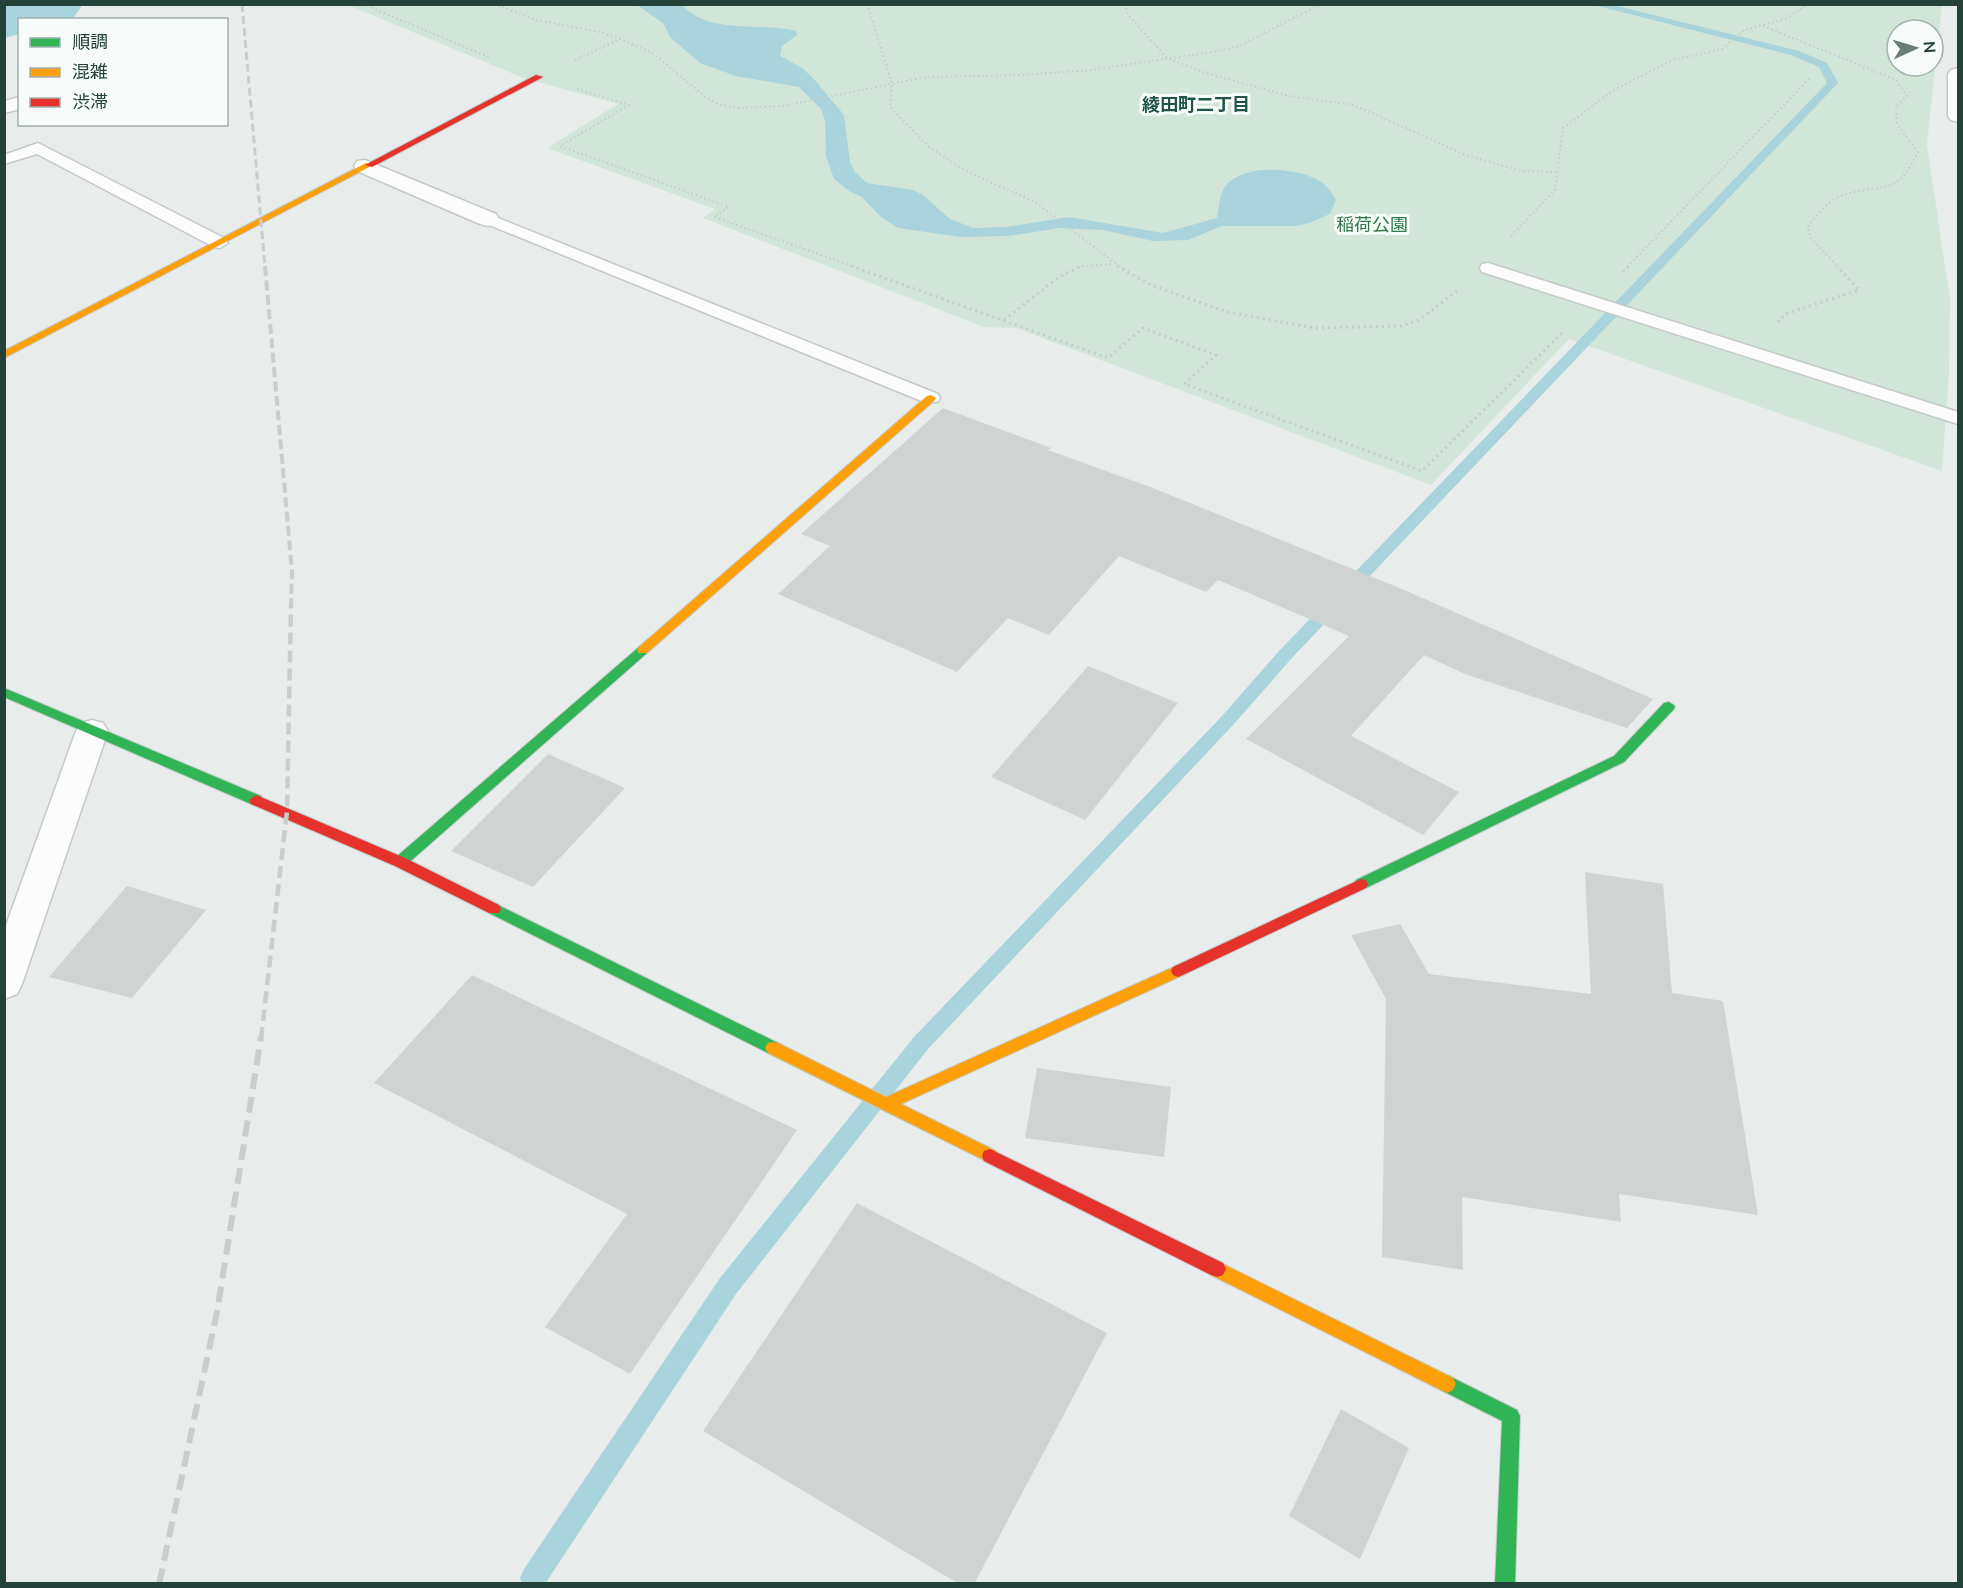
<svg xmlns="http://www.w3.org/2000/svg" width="1963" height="1588" font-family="'Nunito Sans','Noto Sans JP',sans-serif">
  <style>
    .green { fill: #d1e6d8; fill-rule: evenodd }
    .water { fill: #a9d4db }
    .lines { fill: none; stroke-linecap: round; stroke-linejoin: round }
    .stream { fill: #a9d4db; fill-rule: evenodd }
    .river { fill: #a9d4db; fill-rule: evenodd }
    .building { fill: #cfd4d2 }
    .lane-casing { stroke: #c5cac8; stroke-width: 3 }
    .street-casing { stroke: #c5cac8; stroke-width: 3 }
    .fast-casing { stroke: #c3cbc8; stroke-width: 2 }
    .slow-casing { stroke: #c3cbc8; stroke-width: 2 }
    .jam-casing { stroke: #c3cbc8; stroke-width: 2 }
    .path-far1 { stroke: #c3ccca; stroke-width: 2; stroke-dasharray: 1.5 3; stroke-linecap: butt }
    .path { stroke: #c3ccca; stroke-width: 3; stroke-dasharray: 2 4; stroke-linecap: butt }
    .lane { fill: #fcfcfc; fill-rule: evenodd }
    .street { fill: #fcfcfc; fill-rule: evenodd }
    .fast { fill: #30b455; fill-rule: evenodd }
    .slow { fill: #ff9f0a; fill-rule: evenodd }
    .jam { fill: #e5322d; fill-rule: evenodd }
    .rail-far3 { stroke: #c9cdcc; stroke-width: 3; stroke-dasharray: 8 4; stroke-linecap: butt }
    .rail-far2 { stroke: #c9cdcc; stroke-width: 4; stroke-dasharray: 10 4.5; stroke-linecap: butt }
    .rail-far1 { stroke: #c9cdcc; stroke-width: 4.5; stroke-dasharray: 12 6; stroke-linecap: butt }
    .rail { stroke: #c9cdcc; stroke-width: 6; stroke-dasharray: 16 8; stroke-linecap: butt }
    .labels { text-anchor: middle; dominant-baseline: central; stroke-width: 6; stroke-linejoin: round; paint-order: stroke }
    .far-neighbourhood-label { font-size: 18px; font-weight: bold; fill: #1f5548; stroke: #f7fbf9 }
    .far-park-label { font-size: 18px; fill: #2d7a4b; stroke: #f7fbf9 }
  </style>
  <rect width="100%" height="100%" fill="#e8edeb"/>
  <path class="green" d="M 348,5 L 1942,5 L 1927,145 L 1950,299 L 1949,372 L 1942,471 L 1569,339 L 1431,485 L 1016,328 L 984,327 L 703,218 L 715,209 L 547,148 L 618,104 L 523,78 ZM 1897,30 L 1933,30 L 1933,66 L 1897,66 Z"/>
  <path class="water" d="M 637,5 L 682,5 C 709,35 761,22 796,31 L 797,35 L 782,46 L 780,56 L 802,68 L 813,78 L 844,115 L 850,162 L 855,172 L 867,183 L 913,190 L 923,195 L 950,219 L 973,228 L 1006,227 L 1069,217 L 1163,233 L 1217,218 C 1219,209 1219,198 1223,190 C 1238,162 1299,167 1321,182 C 1328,186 1332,194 1336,200 L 1330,214 L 1309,223 L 1296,226 L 1222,226 L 1188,240 L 1153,241 L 1103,230 L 1059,228 L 1009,236 L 961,237 L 898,228 L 881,217 L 862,197 L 849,191 L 834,179 L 826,156 L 825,121 L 821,109 L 799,87 L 736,76 L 700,63 L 671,38 L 663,23 Z"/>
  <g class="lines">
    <polygon class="stream" points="1590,4 1609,4 1799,51 1827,63 1838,83 1291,659 1234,724 928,1049 736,1294 545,1584 522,1584 520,1578 524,1569 720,1278 914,1037 1222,716 1279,651 1827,83 1819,67 1791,55"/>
    <polygon class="river" points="4,4 83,4 74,17 66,20 20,20 20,34 4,38"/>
  </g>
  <g class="building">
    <polygon points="943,408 1051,448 1048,450 1153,488 1402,589 1653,699 1627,728 1465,674 1424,655 1351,736 1459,792 1423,835 1246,739 1349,636 1218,580 1206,592 1119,556 1049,635 1008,618 957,672 778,594 830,546 801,534"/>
    <polygon points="1088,666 1178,703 1085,820 991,777"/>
    <polygon points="548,754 625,788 533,887 451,851"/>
    <polygon points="1585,872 1663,884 1672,993 1723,1001 1758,1215 1619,1194 1621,1222 1462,1197 1463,1270 1382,1257 1386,999 1351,935 1400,924 1429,974 1591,994"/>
    <polygon points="127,886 206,910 132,998 49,977"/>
    <polygon points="472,975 797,1130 630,1374 545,1327 627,1214 374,1083"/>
    <polygon points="1037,1068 1171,1087 1164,1157 1025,1138"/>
    <polygon points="857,1203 1107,1333 974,1584 959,1584 703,1431"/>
    <polygon points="1341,1409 1409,1448 1360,1559 1289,1516"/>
  </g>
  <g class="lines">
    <defs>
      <g id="lane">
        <polygon points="38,143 226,239 228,243 220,248 214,247 37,154 4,164 4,155"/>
        <polygon points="488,214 938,394 940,398 938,402 924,402 482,222 480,219 482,216"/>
        <polygon points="1488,263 1958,412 1958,424 1482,272 1480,268 1482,264"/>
      </g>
      <g id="street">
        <polygon points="1958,68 1958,122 1951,120 1948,116 1948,74 1951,70"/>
        <polygon points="20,97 20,109 4,113 4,101"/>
        <polygon points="365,160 496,214 499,219 496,224 488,226 480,224 357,171 354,166 357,161"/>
        <polygon points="92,720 103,723 108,731 22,984 17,994 4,999 4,931 76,731 81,723"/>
      </g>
      <g id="fast">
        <polygon points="643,646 647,647 649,650 647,653 405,866 395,866 393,862 395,858 639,647"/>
        <polygon points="4,688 261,796 263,800 256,805 251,804 4,697"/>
        <polygon points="1669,702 1675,706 1674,709 1624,762 1366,888 1356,888 1354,884 1356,880 1614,756 1664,703"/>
        <polygon points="494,903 778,1043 781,1048 778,1053 773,1054 768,1053 489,913 487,909 489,905"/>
        <polygon points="1447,1375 1517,1410 1520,1416 1515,1584 1495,1584 1502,1421 1441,1390 1438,1384 1441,1378"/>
      </g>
      <g id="slow">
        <polygon points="366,163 373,165 4,358 4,351"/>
        <polygon points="931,395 936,398 935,400 647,653 639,653 637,650 639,647 927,396"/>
        <polygon points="1178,965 1183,967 1185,971 1183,975 901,1104 996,1151 998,1156 996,1161 990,1163 768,1053 765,1048 768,1043 773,1042 778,1043 886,1097"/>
        <polygon points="1217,1261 1453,1378 1456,1384 1453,1390 1447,1393 1211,1275 1208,1269 1211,1263"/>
      </g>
      <g id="jam">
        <polygon points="536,75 543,77 372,167 365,165"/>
        <polygon points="256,795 405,858 499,905 501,909 499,913 489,913 395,866 251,804 249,800"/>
        <polygon points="1361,879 1366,880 1368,884 1366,888 1183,975 1178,977 1173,975 1171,971 1173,967"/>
        <polygon points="990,1149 1223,1263 1226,1269 1223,1275 1217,1277 1211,1275 984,1161 982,1156 984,1151"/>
      </g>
    </defs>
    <use href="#lane" class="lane-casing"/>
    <use href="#street" class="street-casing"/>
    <use href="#fast" class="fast-casing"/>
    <use href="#slow" class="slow-casing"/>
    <use href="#jam" class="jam-casing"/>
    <g class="path-far1">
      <polyline points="363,4 491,58"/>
      <polyline points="494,4 536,20 600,32 621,39 654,54 705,97 718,104 736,108 783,106 926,77 1021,75 1091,70 1212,52 1239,46 1321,4"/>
      <polyline points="867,4 892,83 890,107 929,147 966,171 1035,202 1120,267"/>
      <polyline points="1124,4 1129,16 1167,58 1206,73 1289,96 1354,105 1466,155 1522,171 1556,172"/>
      <path d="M 1763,26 L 1896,80 L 1907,96 L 1896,107 L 1897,124 L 1918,152 C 1894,202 1880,180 1839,197 C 1826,202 1817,216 1808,226 L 1810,237 L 1838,267"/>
      <polyline points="575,60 620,39"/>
      <polyline points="577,89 629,105 560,146 729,207 714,217 855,267"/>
      <polyline points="1511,236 1555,190 1563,128 1614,90 1673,60 1722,49 1744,30 1785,19 1809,4"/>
      <polyline points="1078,267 1111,264"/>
      <polyline points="1627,267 1810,78"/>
    </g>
    <g class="path">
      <polyline points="851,266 1108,358 1143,328 1216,355 1184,384 1422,471 1563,332"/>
      <polyline points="1117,266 1151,285 1227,312 1315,328 1401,326 1419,320 1458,290"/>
      <polyline points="1623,272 1629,266"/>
      <polyline points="1004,320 1059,277 1081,266"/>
      <polyline points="1778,322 1785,314 1859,290 1837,266"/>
    </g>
    <use href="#lane" class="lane"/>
    <use href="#street" class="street"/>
    <use href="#fast" class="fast"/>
    <use href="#slow" class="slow"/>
    <use href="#jam" class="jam"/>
    <polyline class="rail-far3" points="242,4 265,267"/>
    <polyline class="rail-far2" points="265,266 292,572 291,607"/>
    <polyline class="rail-far1" points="261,1039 287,811 291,605"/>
    <polyline class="rail" points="159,1584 217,1312 261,1037"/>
  </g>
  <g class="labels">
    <g class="far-neighbourhood-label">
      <text x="1196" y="105">綾田町二丁目</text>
    </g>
    <g class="far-park-label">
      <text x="1372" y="225">稲荷公園</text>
    </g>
  </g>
  <rect width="1963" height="1588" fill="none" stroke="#24423a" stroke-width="12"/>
  <rect x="18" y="18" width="210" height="108" fill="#f7fbf9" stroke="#a3b1ad" stroke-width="1.5"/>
  <rect x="30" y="38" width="30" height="9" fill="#30b455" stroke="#a3b1ad" stroke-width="1.5"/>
  <text x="72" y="48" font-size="18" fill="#24423a">順調</text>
  <rect x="30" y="68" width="30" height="9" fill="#ff9f0a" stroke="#a3b1ad" stroke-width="1.5"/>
  <text x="72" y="78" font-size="18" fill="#24423a">混雑</text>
  <rect x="30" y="98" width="30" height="9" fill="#e5322d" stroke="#a3b1ad" stroke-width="1.5"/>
  <text x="72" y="108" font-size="18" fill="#24423a">渋滞</text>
  <g transform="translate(1915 48) rotate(86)"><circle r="28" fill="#f7fbf9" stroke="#a3b1ad" stroke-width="1.5"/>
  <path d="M0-4.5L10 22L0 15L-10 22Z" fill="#697e78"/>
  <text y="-9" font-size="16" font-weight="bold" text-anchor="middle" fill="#24423a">N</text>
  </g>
</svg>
